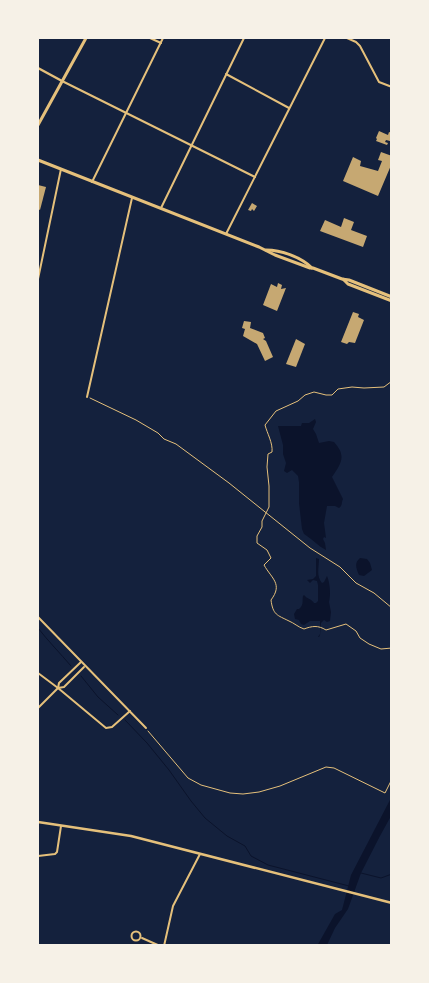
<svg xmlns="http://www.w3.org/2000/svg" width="429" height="983" font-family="Roboto,sans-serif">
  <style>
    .water { fill: #0b132b }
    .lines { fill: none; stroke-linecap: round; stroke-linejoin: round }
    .stream { stroke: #0b132b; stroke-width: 1 }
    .building { fill: #c6a872 }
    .path { stroke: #e5c07b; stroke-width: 1 }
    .minor { stroke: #e5c07b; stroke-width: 2 }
    .tertiary { stroke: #e5c07b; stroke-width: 2.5 }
    .secondary { stroke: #e5c07b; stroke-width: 3 }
    .primary { stroke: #e5c07b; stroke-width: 3 }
  </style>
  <rect width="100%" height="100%" fill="#14213d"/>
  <g class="water">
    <path d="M 315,419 L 316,422 L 313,429 L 316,434 L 319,443 L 329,441 L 334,442 C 347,456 341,464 332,477 L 343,499 C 341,503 343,505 339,508 L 335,506 L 327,506 L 324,523 L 326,538 L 324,537 L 323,539 L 325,543 L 326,550 C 318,546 311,538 304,534 L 302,529 L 299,503 L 299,482 L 298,476 L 292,470 L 287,473 L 284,471 L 286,463 L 283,454 L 283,445 L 278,426 L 301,426 L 302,423 L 309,423 Z"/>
    <path d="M 316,558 L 319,559 C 319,567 316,576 322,583 L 324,582 L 327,576 C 330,583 331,595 329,602 L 331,612 L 330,621 L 327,622 L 324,620 L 321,623 L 320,635 L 319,637 L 318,637 L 320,634 L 320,621 L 310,621 L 304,625 L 301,624 L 299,620 L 295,619 L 294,614 L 297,609 L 299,609 C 304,605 302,601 303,596 L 304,595 C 307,599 312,599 314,603 L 316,603 L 318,601 L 318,585 L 317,581 L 313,580 L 310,583 L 307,580 L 313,579 L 316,576 Z"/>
    <path d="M 360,558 L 367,559 L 370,563 L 372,570 L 364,576 L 359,575 C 356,568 354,563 360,558 Z"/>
    <polygon points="391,798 391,816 380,836 361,873 348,909 335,928 327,945 317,946 335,914 342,910 351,875"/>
  </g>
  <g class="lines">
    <g class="stream">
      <path d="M 38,628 C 48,641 60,653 71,666"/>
      <polyline points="81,676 98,697 118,715"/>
      <polyline points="125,720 147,743 169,770 191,801 205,818 227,836 245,846 251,856 268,865 349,886"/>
      <polyline points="361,873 381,878 392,874"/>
    </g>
  </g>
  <g class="building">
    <polygon points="379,131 388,135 389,132 392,133 390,141 386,140 385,142 388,143 387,145 376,141 377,139 376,138"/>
    <polygon points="381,152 392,156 392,163 378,196 343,181 353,157 361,161 360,166 378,171 382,161 378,160"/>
    <polygon points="38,185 46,187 40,210 38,209"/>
    <polygon points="252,203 257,206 254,211 252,209 251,211 248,210"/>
    <polygon points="344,218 354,222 351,230 367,236 363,247 320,231 325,220 341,227"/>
    <polygon points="278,283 282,285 281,289 286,288 277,311 263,305 271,284 277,287"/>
    <polygon points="353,312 359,314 358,317 364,320 355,343 349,342 347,344 341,342"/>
    <polygon points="244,321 251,322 250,328 263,333 265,338 263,339 266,341 273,357 265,361 257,344 243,336 245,329 242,328"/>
    <polygon points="296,339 305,344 296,367 286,364"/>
  </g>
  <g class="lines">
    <g class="path">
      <path d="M 392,381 L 384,387 L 364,388 L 352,387 L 338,389 L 332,395 L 326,395 L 314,392 L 305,395 L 298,401 L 276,411 L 265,425 C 267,433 273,443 272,452 L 268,454 L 267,467 L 269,486 L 269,507 L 262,521 L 262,527 L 257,536 L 257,543 L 267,550 L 271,558 L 264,565 C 272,579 283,584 271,600 C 273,615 277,615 289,621 C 294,623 298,627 304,629 C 312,626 318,625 326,630 L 346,624 L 356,631 L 360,638 L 369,644 L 381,649 L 392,648"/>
      <polyline points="90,398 136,420 158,433 164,439 176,444 229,483 310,548 340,567 356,583 374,593 392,608"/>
      <polyline points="148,731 188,778 201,785 230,793 243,794 259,792 280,786 326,767 334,768 385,793 392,779"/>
    </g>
    <g class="minor">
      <polyline points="150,38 161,43"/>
      <polyline points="347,38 356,42 360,46 379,82 392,87"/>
      <polyline points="226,74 289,108"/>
      <polyline points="62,81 255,177"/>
      <polyline points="92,182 163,38"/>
      <polyline points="161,208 244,38"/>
      <polyline points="226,234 325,38"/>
      <polyline points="38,279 61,169"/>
      <polyline points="87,397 132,198"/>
      <polyline points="38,617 146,728"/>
      <polyline points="81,662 59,683 58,688 64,687 84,667"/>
      <polyline points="38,673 58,688 106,728 112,727 130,711"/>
      <polyline points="38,708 58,688"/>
      <polyline points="38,856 55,854 57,852 61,826"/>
      <circle cx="136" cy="936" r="4.5"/>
      <polyline points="142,938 160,946"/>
      <polyline points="164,946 173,906 200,854"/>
    </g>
    <g class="tertiary">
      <polyline points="38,68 62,81"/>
      <polyline points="38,822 131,836 392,903"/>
    </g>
    <polyline class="secondary" points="38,125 86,38"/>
    <g class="primary">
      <polyline points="38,160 259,247 275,255 310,268 313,268 342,279 349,280 392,297"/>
      <path d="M 266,250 C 281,250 301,257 312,268"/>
      <polyline points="343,279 348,284 392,301"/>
    </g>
  </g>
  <rect width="429" height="983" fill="none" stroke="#f6f1e7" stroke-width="78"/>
</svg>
